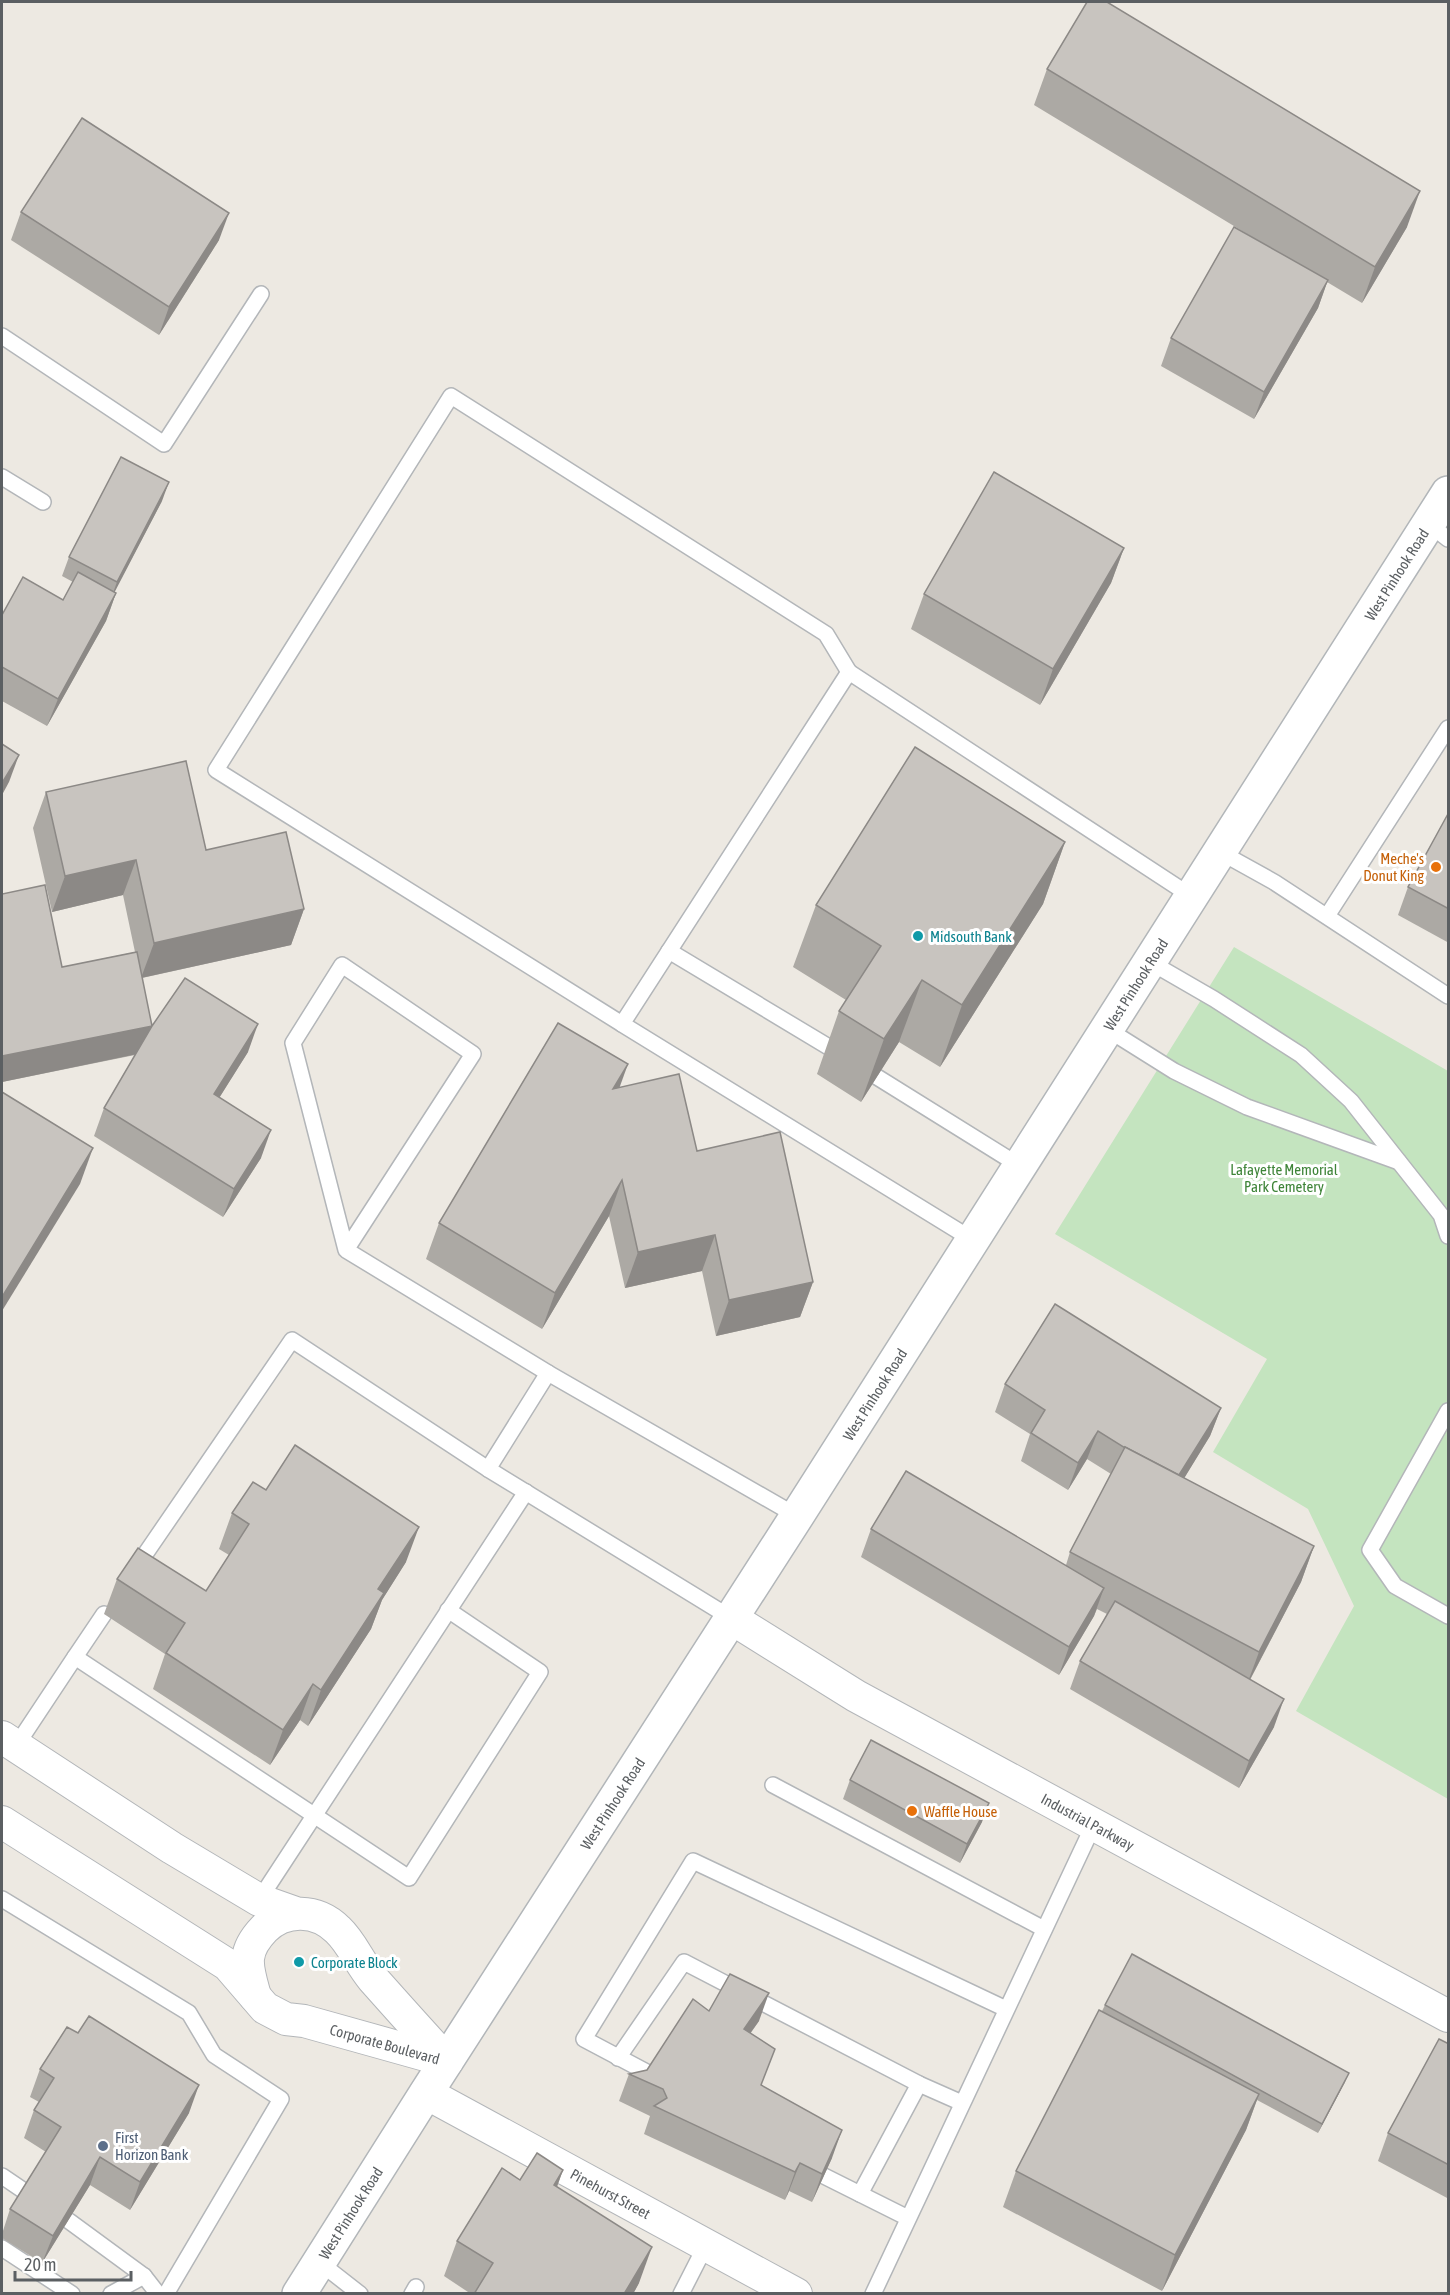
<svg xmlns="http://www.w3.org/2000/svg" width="1450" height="2295" font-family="'Asap Condensed',sans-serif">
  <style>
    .green { fill: #c4e4bf }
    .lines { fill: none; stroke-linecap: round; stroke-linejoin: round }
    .lane-casing { stroke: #b3b6b9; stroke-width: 18 }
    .street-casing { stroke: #b3b6b9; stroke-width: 34 }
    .secondary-casing { stroke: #b2b6b9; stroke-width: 36 }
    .lane { stroke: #fff; stroke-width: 15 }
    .street { stroke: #fff; stroke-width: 32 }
    .secondary { stroke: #fff; stroke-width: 33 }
    .wall { fill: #aca9a4 }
    .shaded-wall { fill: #8c8986 }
    .building { fill: #c8c4bf; stroke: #8c8986; stroke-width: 1.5 }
    .food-dot { fill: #e8710a; stroke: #fff; stroke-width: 2 }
    .culture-dot { fill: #0f9aa8; stroke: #fff; stroke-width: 2 }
    .service-dot { fill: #5c6f8a; stroke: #fff; stroke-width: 2 }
    .labels { text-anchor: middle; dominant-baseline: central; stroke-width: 6; stroke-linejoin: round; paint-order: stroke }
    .street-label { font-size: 15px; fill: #5b5f62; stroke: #fff }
    .food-label { font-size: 15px; fill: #c56008; stroke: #fff; text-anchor: end }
    .culture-label { font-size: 15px; fill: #0d838f; stroke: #fff; text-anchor: start }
    .park-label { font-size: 15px; fill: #3e8438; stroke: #fff }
    .service-label { font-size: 15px; fill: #4e5e75; stroke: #fff; text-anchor: start }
  </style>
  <rect width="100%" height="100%" fill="#ede9e2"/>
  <polygon class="green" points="1234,947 1448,1071 1448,1799 1296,1711 1354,1606 1308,1509 1213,1452 1267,1359 1055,1234"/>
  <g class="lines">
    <defs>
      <g id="lane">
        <polyline points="2,336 164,444 261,294"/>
        <polyline points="2,477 43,502"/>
        <polyline points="1429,524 1448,539"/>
        <polyline points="1220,852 1274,882 1448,996"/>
        <polyline points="1327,916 1448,728"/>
        <polyline points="669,951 832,1049"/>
        <polyline points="1150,962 1214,999 1301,1055 1351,1101 1441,1215 1448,1236"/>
        <polyline points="622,1024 216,770 451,396 826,634 849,672"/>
        <polyline points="1107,1029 1174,1071 1247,1107 1399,1162"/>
        <polyline points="877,1077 1020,1166"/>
        <polyline points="973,1240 622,1024 849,672 1191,896"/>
        <polyline points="346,1250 293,1043 342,965 473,1054 346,1250 548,1373"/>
        <polyline points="1448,1411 1370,1550 1395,1586 1448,1616"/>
        <polyline points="135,1569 292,1340 488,1469"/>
        <polyline points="731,1618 488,1469 548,1373 797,1516"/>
        <polyline points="75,1657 104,1614"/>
        <polyline points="16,1746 75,1657 409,1878 540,1672 448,1610"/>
        <polyline points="773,1785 1044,1929"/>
        <polyline points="2,1899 189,2013 214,2055 281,2099 166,2294"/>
        <polyline points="259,1900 526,1492"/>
        <polyline points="618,2058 684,1962 919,2084 962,2103"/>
        <polyline points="652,2075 584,2039 693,1861 1006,2009"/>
        <polyline points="2,2176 27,2193"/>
        <polyline points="824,2176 908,2218"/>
        <polyline points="860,2194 919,2084"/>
        <polyline points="69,2221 144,2276 158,2294"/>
        <polyline points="2,2248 72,2294"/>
        <polyline points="319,2262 360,2294"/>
        <polyline points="111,2294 144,2276"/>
        <polyline points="412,2294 416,2287"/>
        <polyline points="681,2294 706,2245"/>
        <polyline points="873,2294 1094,1824"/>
      </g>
      <g id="street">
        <path id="s1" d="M 731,1618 L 856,1696 L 1448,2016"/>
        <polyline points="2,1737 172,1848 259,1900 293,1912"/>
        <path id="s2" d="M 2,1822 L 228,1965 L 265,2008 L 286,2019 L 304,2021 L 447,2061"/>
        <path d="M 255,1996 C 247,1967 241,1953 264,1929 C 285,1908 317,1909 338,1930 C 352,1943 360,1964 373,1979 C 397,2006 422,2034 447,2061"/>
        <path id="s3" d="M 426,2093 L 796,2294"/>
      </g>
      <g id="secondary">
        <path id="s4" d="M 299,2294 L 426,2093 L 797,1516 L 1448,493"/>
      </g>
    </defs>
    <use href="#lane" class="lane-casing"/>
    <use href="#street" class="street-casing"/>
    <use href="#secondary" class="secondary-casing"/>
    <use href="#lane" class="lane"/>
    <use href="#street" class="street"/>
    <use href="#secondary" class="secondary"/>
  </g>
  <g class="wall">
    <polygon points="1047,69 1407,227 1362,303 1327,282 1318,308 1254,419 1161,366 1171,338 1267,246 1034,105"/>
    <polygon points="21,212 219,240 159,335 11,240"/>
    <polygon points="162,501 114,592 116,593 106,621 47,726 2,701 2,615 63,600 73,582 62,576 69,557"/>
    <polygon points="1124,548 1111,583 1040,705 911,629 924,594"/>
    <polygon points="46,792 206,850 304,909 291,945 142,978 152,1026 248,1052 219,1098 261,1158 223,1217 94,1136 104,1108 135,1055 2,1082 62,967 135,952 123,895 52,912 33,828"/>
    <polygon points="1449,812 1449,943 1398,915 1408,887"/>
    <polygon points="1065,842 1043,904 940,1067 899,1042 861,1102 817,1074 839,1011 846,1000 793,967 816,905"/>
    <polygon points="619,1088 697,1151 813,1282 800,1317 716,1336 702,1271 625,1288 609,1216 542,1329 426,1259 439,1223"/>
    <polygon points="1005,1384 1221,1408 1210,1436 1184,1478 1314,1546 1301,1582 1250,1680 1274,1727 1239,1788 1070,1689 1080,1661 1107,1614 1097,1609 1094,1616 1059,1675 861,1557 871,1529 1066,1565 1070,1552 1111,1474 1087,1459 1068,1490 1021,1461 1030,1434 995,1412"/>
    <polygon points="266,1490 406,1562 382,1600 371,1629 308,1726 300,1720 270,1765 153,1689 165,1654 104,1614 117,1579 206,1591 229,1555 219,1549 232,1513"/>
    <polygon points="850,1780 982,1822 960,1863 843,1799"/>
    <polygon points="1105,2005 1345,2082 1318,2133 1257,2100 1246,2130 1162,2291 1003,2207 1016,2171 1102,2011"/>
    <polygon points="709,2011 759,2021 750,2034 762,2085 832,2158 812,2202 789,2191 785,2200 644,2134 650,2116 619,2101 629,2074 647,2070"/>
    <polygon points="1449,2044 1449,2199 1378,2161 1388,2133"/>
    <polygon points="40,2069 189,2113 130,2210 90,2185 42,2263 2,2238 2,2234 10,2209 46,2152 24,2138 34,2110 39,2102 30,2097"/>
    <polygon points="563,2170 557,2187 639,2283 633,2294 471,2294 444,2276 457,2241 520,2180"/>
  </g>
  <g class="shaded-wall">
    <polygon points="1420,191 1407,227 1362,303 1375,267"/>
    <polygon points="229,213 219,240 159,335 169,307"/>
    <polygon points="1328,280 1318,308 1254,419 1264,392"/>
    <polygon points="169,482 162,501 110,601 117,582"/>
    <polygon points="1124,548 1111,583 1040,705 1053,669"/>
    <polygon points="116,593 106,621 47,726 58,699"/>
    <polygon points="19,755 9,782 2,795 2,783"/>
    <polygon points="1065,842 1043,904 940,1067 962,1005"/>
    <polygon points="136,860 123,895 52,912 65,876"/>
    <polygon points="304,909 291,945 141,978 154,943"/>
    <polygon points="922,980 899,1042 861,1102 884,1039"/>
    <polygon points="258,1024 248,1052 204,1122 214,1094"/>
    <polygon points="152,1026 142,1053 2,1082 2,1056"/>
    <polygon points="628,1064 615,1100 613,1089"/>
    <polygon points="271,1130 261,1158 223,1217 234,1189"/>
    <polygon points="93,1148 80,1184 2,1311 2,1297"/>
    <polygon points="622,1180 609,1216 542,1329 555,1293"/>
    <polygon points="715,1235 702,1271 625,1288 638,1252"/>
    <polygon points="813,1282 800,1317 716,1336 729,1300"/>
    <polygon points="1221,1408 1210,1436 1166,1508 1176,1480"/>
    <polygon points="1098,1431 1087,1459 1068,1490 1078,1463"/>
    <polygon points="419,1527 406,1562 382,1600 371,1629 308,1726 321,1690 378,1589"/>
    <polygon points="1314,1546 1301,1582 1246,1687 1259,1652"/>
    <polygon points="1104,1588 1094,1616 1059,1675 1069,1647"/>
    <polygon points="313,1684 300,1720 270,1765 283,1730"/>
    <polygon points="1284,1699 1274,1727 1239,1788 1249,1761"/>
    <polygon points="989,1803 982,1822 960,1863 967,1844"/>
    <polygon points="769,1993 759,2021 733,2057 744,2029"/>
    <polygon points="1349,2073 1345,2082 1318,2133 1322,2124"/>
    <polygon points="199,2085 189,2113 130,2210 140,2182"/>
    <polygon points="1259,2094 1246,2130 1162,2291 1175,2255"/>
    <polygon points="842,2130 832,2158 812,2202 822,2174"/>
    <polygon points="100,2157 90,2185 42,2263 53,2236"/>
    <polygon points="800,2163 789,2191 785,2200 795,2172"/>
    <polygon points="563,2170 550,2205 554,2185"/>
    <polygon points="652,2247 639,2283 633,2294 624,2294"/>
  </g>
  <g class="building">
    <polygon points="1087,2 1107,2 1420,191 1375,267 1047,69"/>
    <polygon points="82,118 229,213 169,307 21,212"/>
    <polygon points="1234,227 1328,280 1264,392 1171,338"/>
    <polygon points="121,457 169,482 117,582 69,557"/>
    <polygon points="994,472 1124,548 1053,669 924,594"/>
    <polygon points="78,572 116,593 58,699 2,667 2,615 23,577 63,600"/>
    <polygon points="2,744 19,755 2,783"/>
    <polygon points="915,747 1065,842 962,1005 922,980 884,1039 839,1011 881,946 816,905"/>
    <polygon points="186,761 206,850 286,832 304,909 154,943 136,860 65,876 46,792"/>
    <polygon points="1449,812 1449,909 1408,887"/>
    <polygon points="45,885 62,967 137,952 152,1026 185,978 258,1024 214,1094 271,1130 234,1189 104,1108 152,1026 2,1056 2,894"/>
    <polygon points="558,1023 628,1064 613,1089 679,1074 697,1151 780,1132 813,1282 729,1300 715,1235 638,1252 622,1180 555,1293 439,1223"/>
    <polygon points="2,1092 93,1148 2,1297"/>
    <polygon points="1055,1304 1221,1408 1179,1475 1125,1447 1125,1448 1098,1431 1078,1463 1031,1433 1045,1410 1005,1384"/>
    <polygon points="295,1445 419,1527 378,1589 384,1593 321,1690 313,1684 283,1730 166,1653 185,1623 117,1579 138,1548 206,1591 249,1524 232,1513 253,1482 266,1490"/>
    <polygon points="1125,1447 1314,1546 1259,1652 1070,1552"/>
    <polygon points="906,1471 1104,1588 1069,1647 871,1529"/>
    <polygon points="1115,1601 1284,1699 1249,1761 1080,1661"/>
    <polygon points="871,1740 989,1803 967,1844 850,1780"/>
    <polygon points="1132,1954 1349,2073 1322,2124 1105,2005"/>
    <polygon points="730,1974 769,1993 744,2029 775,2049 761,2085 842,2130 822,2174 800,2163 795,2172 654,2106 667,2098 663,2089 629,2074 647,2070 693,1999 709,2011"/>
    <polygon points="1099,2010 1259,2094 1175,2255 1016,2171"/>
    <polygon points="89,2016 199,2085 140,2182 100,2157 53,2236 10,2209 61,2127 34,2110 54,2078 40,2069 67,2027 78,2033"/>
    <polygon points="1439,2039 1449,2044 1449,2165 1388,2133"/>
    <polygon points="537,2153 563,2170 554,2185 652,2247 624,2294 474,2294 493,2263 457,2241 502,2168 520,2180"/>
  </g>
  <g class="food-dot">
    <circle cx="1436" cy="867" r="6"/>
    <circle cx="912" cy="1811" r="6"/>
  </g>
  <g class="culture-dot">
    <circle cx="918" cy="936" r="6"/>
    <circle cx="299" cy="1962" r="6"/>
  </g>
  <circle class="service-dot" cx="103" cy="2146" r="6"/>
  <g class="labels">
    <g class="street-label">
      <text stroke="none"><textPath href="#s4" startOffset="2040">West Pinhook Road</textPath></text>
      <text stroke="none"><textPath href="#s4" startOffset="1554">West Pinhook Road</textPath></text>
      <text stroke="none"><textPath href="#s4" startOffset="1068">West Pinhook Road</textPath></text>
      <text stroke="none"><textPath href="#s4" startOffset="582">West Pinhook Road</textPath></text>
      <text stroke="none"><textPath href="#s1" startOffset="411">Industrial Parkway</textPath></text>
      <text stroke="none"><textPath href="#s2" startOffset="450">Corporate Boulevard</textPath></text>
      <text stroke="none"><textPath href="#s3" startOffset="210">Pinehurst Street</textPath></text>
      <text stroke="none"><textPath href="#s4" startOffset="96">West Pinhook Road</textPath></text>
    </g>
    <g class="food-label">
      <text x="1424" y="858">Meche's<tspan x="1424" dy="17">Donut King</tspan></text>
      <text x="924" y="1811" text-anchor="start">Waffle House</text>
    </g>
    <g class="culture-label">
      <text x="930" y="936">Midsouth Bank</text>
      <text x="311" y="1962">Corporate Block</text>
    </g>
    <g class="park-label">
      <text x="1284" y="1169">Lafayette Memorial<tspan x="1284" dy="17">Park Cemetery</tspan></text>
    </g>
    <g class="service-label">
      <text x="115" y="2137">First<tspan x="115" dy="17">Horizon Bank</tspan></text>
    </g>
  </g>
  <rect width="1450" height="2295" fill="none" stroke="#5b5f62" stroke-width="6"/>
  <path d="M15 2271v9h116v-9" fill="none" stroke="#5b5f62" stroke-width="3"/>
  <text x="24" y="2271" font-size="18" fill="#5b5f62" stroke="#ffffff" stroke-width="4.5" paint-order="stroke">20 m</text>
</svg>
